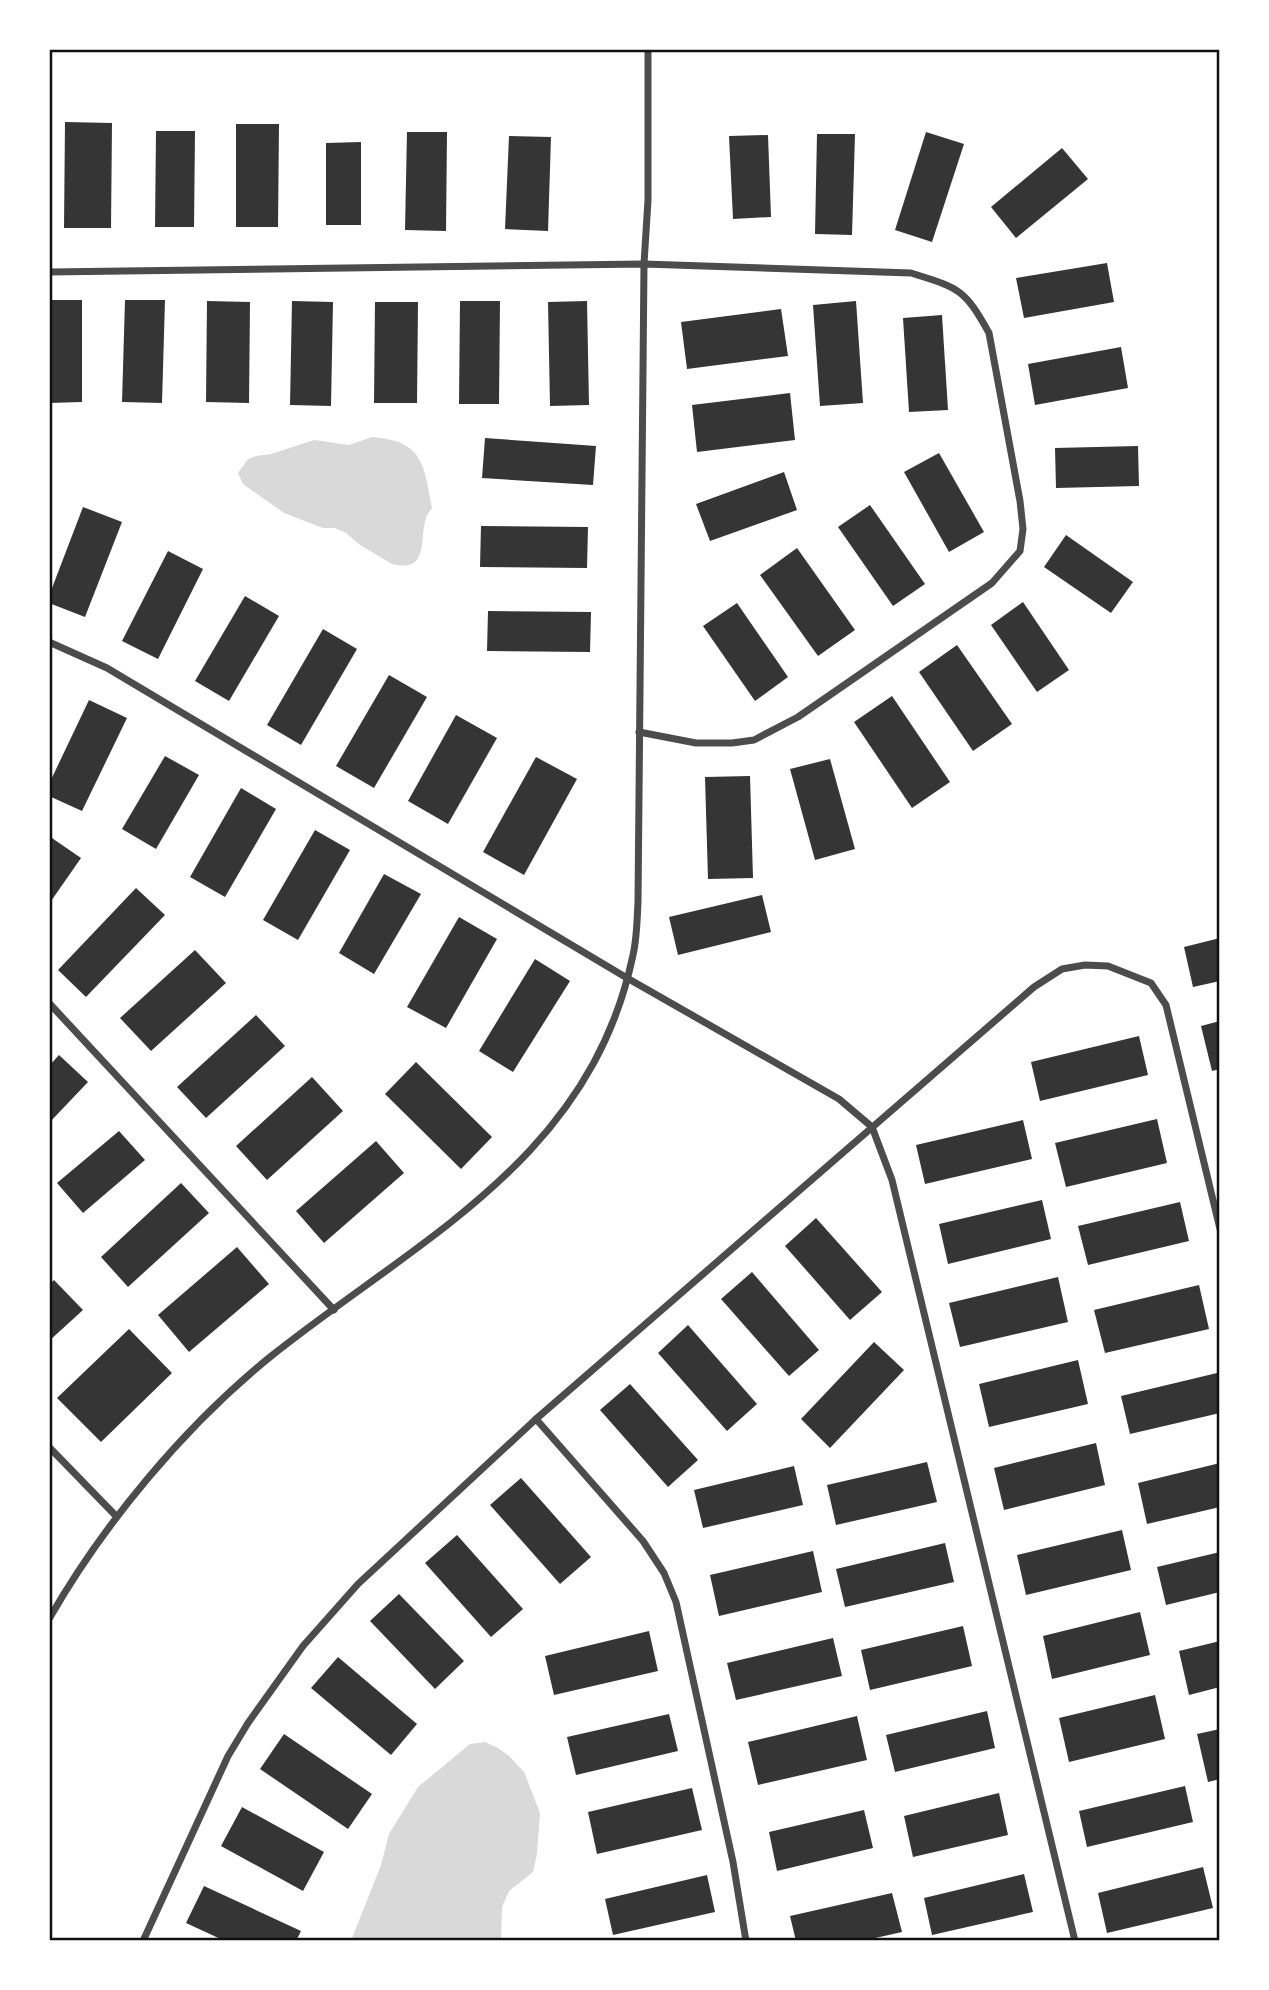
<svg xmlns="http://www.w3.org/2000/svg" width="1269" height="1990" font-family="Barlow,sans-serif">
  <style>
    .water { fill: #d9d9d9 }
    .building { fill: #353535 }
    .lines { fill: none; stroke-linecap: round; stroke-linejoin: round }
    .minor { stroke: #4c4c4c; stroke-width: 7 }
    .neatline { fill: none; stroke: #111; stroke-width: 2.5 }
  </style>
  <rect width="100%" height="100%" fill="#fff"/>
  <g class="water">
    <path d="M 372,437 C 423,441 424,464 432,508 C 430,511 427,514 426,518 C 419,537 430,574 392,564 L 360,545 L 346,533 L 335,528 L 323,528 L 284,513 L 243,484 L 238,473 L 248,459 L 256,456 L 271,454 L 314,440 L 349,445 Z"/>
    <polygon points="485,1742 498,1748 509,1756 524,1772 540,1813 537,1854 533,1872 509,1891 502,1907 501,1941 351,1941 381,1865 389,1834 418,1787 470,1744"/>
  </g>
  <g class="building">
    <polygon points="65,122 112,123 111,228 64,228"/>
    <polygon points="236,124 279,124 278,227 236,227"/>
    <polygon points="156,131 195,131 194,227 155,227"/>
    <polygon points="407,132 447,132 446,231 405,230"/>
    <polygon points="926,132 964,144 932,242 895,230"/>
    <polygon points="817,134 855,134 852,235 815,234"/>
    <polygon points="768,135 771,217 733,219 729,136"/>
    <polygon points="509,136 551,137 548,231 505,229"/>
    <polygon points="361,142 361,225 326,225 326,143"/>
    <polygon points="1062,148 1088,179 1016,238 991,207"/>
    <polygon points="1107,263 1114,302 1024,318 1016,278"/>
    <polygon points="49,300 82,300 82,402 49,403"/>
    <polygon points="125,300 165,300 162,403 122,402"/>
    <polygon points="207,301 250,302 249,403 206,402"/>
    <polygon points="292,301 333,302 331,406 290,405"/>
    <polygon points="460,301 500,301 499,404 459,404"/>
    <polygon points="587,301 589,405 550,406 548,302"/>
    <polygon points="856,301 863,403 820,406 813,305"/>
    <polygon points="375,302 418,302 417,403 374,403"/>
    <polygon points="781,309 788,356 687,369 681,322"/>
    <polygon points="942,315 948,410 909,412 903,318"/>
    <polygon points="1121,347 1128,388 1035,405 1028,364"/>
    <polygon points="790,393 795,440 697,452 692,405"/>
    <polygon points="485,438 596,446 593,485 482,478"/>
    <polygon points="1138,446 1139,486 1056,488 1055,448"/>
    <polygon points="939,453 984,532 949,552 904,472"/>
    <polygon points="784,472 797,510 710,541 696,504"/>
    <polygon points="870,505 925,584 893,606 838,527"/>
    <polygon points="83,507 122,522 85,617 49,603 49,596"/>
    <polygon points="481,526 588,527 587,568 480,567"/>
    <polygon points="1066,535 1133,582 1111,613 1044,567"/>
    <polygon points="797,548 855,630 818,656 760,575"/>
    <polygon points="168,551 203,569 158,659 122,641"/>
    <polygon points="245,596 279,616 229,701 195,681"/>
    <polygon points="1023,602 1069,670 1037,692 991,625"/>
    <polygon points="737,603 788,677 755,701 703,626"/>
    <polygon points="488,611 591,612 590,652 487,651"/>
    <polygon points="323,629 357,649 301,745 267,725"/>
    <polygon points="957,645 1012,724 973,751 919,672"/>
    <polygon points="389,675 427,697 374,788 336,766"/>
    <polygon points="892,696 950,782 912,808 854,722"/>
    <polygon points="89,700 127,718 82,811 49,796 49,784"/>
    <polygon points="456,715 497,738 448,824 408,801"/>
    <polygon points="165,756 199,775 156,849 122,829"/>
    <polygon points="536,757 577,779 524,875 483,852"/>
    <polygon points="830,759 855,849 815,860 790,769"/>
    <polygon points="750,776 753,878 708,879 705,777"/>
    <polygon points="241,788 276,809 225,897 190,877"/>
    <polygon points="315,830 350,850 298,940 263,920"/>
    <polygon points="49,836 81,858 49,904"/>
    <polygon points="384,874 421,894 374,974 339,953"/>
    <polygon points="136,888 165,915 86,997 58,970"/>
    <polygon points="762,895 771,932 678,955 669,917"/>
    <polygon points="459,917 497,939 446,1028 407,1007"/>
    <polygon points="1220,938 1220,981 1193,987 1184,947"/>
    <polygon points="195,950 226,983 151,1051 120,1018"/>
    <polygon points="535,959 570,981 513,1072 479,1051"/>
    <polygon points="256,1015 285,1046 206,1118 177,1087"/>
    <polygon points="1220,1021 1220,1069 1212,1071 1201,1026"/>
    <polygon points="1139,1036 1148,1075 1040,1101 1031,1062"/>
    <polygon points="59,1055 88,1082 49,1123 49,1066"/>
    <polygon points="416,1062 492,1137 461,1169 385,1094"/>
    <polygon points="312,1077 343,1111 267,1180 236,1146"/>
    <polygon points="1157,1119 1167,1163 1066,1187 1055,1143"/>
    <polygon points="1023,1120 1032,1159 925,1184 916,1145"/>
    <polygon points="119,1131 145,1160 83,1213 57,1183"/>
    <polygon points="376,1141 404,1173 324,1243 296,1211"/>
    <polygon points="181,1183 209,1213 128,1287 101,1257"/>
    <polygon points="1042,1200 1051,1239 948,1264 939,1224"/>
    <polygon points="1180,1202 1189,1241 1088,1265 1078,1226"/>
    <polygon points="816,1218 882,1292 850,1320 785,1246"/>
    <polygon points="237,1247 269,1284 189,1352 158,1315"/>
    <polygon points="752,1272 819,1350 789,1376 721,1299"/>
    <polygon points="1058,1277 1068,1322 960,1347 949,1303"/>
    <polygon points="54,1280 83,1310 49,1341 49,1285"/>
    <polygon points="1199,1285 1209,1329 1105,1353 1094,1310"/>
    <polygon points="688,1325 757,1404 727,1431 658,1353"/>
    <polygon points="129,1329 172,1373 101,1442 57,1398"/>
    <polygon points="874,1342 904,1370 830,1448 801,1419"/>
    <polygon points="1078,1360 1088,1404 989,1427 979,1384"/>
    <polygon points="1217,1373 1220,1385 1220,1413 1130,1434 1121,1396"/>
    <polygon points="630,1384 698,1460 668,1487 600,1410"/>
    <polygon points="1096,1443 1105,1485 1004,1510 994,1468"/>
    <polygon points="927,1462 937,1502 836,1525 827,1485"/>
    <polygon points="1220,1463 1220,1507 1147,1524 1138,1483"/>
    <polygon points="794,1466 803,1505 703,1528 694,1490"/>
    <polygon points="521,1478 591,1557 560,1584 490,1505"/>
    <polygon points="1122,1530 1131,1570 1026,1595 1017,1555"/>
    <polygon points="457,1535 523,1609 491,1637 425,1563"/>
    <polygon points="945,1543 954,1582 845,1607 836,1569"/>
    <polygon points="813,1551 822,1592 719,1616 710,1575"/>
    <polygon points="1220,1552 1220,1592 1166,1605 1157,1567"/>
    <polygon points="399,1594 464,1661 435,1689 370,1621"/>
    <polygon points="1140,1612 1150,1655 1052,1679 1043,1636"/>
    <polygon points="963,1626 972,1666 870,1690 861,1650"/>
    <polygon points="649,1631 658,1671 554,1695 545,1656"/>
    <polygon points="833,1638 842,1676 736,1700 727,1663"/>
    <polygon points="1220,1641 1220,1687 1189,1695 1179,1651"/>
    <polygon points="338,1657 417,1724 391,1755 311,1688"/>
    <polygon points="1155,1695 1165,1739 1069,1762 1059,1718"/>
    <polygon points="987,1711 995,1748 895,1772 886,1735"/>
    <polygon points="669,1714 678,1751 576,1775 567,1737"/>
    <polygon points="857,1716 867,1760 758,1785 748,1742"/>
    <polygon points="1220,1729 1220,1779 1208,1782 1197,1734"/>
    <polygon points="284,1734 372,1794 348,1829 260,1769"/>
    <polygon points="1185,1786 1193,1822 1087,1847 1079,1811"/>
    <polygon points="692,1788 702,1830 597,1854 588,1812"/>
    <polygon points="999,1793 1008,1835 913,1857 904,1816"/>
    <polygon points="242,1807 324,1852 303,1891 221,1846"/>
    <polygon points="864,1810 873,1848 777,1871 769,1832"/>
    <polygon points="1203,1867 1213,1908 1107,1933 1098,1893"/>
    <polygon points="1024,1874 1033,1912 932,1935 924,1898"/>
    <polygon points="707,1875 715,1912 613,1935 605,1899"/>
    <polygon points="204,1886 301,1931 296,1941 225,1941 186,1923"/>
    <polygon points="892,1893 902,1932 862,1941 796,1941 790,1916"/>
  </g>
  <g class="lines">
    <g class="minor">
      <path d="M 49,272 L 644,264 L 911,273 C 959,288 964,288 989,333 L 1020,501 L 1023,529 L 1020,551 L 992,583 L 798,717 L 754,740 L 732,743 L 696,743 L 639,732"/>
      <polyline points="49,642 107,668 627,978 839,1099 872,1127 892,1180 1075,1941"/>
      <polyline points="49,1003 334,1310"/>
      <polyline points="536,1419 643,1541 664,1573 676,1602 733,1862 746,1941"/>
      <polyline points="49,1447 116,1516"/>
      <path d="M 49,1619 C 104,1523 184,1427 270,1357 C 419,1238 590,1160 633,955 C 637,938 637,920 638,902 L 644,264 L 648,200 L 648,49"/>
      <polyline points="143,1941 228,1756 248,1723 303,1646 358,1584 536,1419 1034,987 1062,969 1085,965 1108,966 1151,983 1166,1005 1220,1229"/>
    </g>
  </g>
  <rect width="1269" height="1990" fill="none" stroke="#ffffff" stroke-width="102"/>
  <rect x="51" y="51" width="1167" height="1888" class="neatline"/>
</svg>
